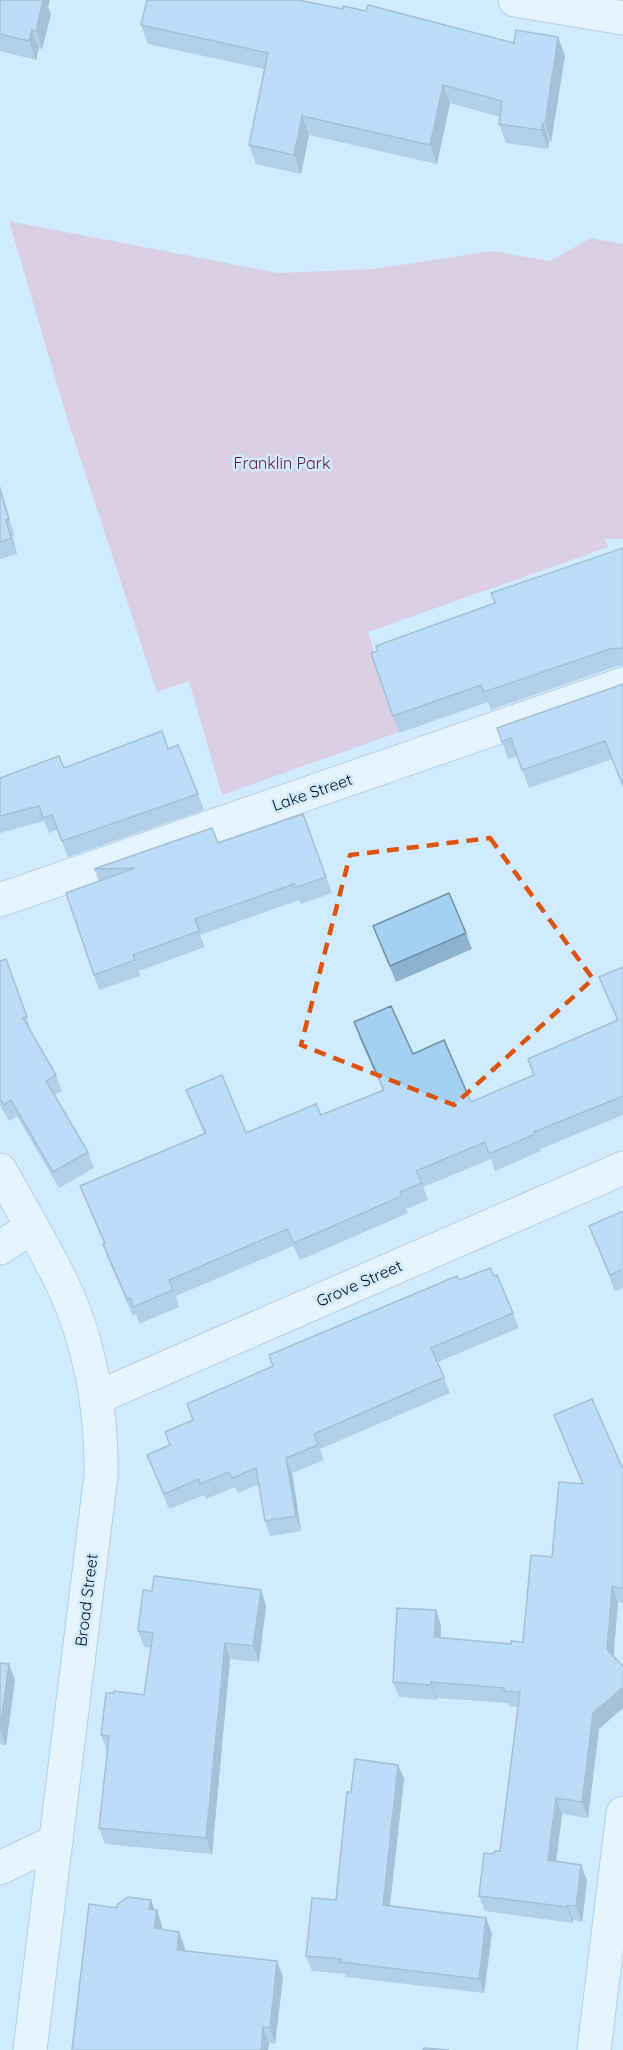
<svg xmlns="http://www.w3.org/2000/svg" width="623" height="2050" font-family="Quicksand,sans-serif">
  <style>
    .green { fill: #e8b1c0 }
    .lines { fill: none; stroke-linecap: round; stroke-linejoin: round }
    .minor-casing { stroke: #8ab5d6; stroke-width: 35 }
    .tertiary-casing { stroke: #8ab5d6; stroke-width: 35 }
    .minor { stroke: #fff; stroke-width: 33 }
    .tertiary { stroke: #fff; stroke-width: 33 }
    .wall { fill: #8cb2cf }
    .shaded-wall { fill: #7291a9 }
    .building { fill: #a3cff1; stroke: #7291a9; stroke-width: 1.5 }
    .marked { fill: none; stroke: #dd550d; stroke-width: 4.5; stroke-dasharray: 12 8; stroke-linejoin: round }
    .labels { text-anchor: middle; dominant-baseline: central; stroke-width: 5; stroke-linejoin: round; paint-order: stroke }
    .park-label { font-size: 16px; fill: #6b1839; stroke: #d0eaff }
    .street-label { font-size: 16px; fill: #03121d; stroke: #d0eaff }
  </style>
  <rect width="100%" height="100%" fill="#d0eaff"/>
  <polygon class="green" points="9,221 278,273 374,269 492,251 550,261 591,238 623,244 623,539 605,539 608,547 368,632 399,732 222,795 189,681 157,692 67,418"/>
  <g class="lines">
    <defs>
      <g id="minor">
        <polyline points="0,900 623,684"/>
        <path d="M 0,1170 C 21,1207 43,1245 62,1283 C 90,1342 102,1410 101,1475 L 30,2050"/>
        <polyline points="0,1248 32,1227"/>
        <polyline points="96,1398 623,1168"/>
        <polyline points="0,1868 56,1841"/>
        <polyline points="594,2050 623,1813"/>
      </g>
      <polyline id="tertiary" points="515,0 623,18"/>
    </defs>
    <use href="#minor" class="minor-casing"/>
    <use href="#tertiary" class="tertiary-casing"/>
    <use href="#minor" class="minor"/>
    <use href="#tertiary" class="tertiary"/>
  </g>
  <g class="wall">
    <polygon points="0,0 48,7 51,14 42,49 39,48 36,60 0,51"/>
    <polygon points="343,9 514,43 558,37 565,56 551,142 549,141 548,149 506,143 499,124 500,117 450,103 437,164 309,135 301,174 256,164 249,145 264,69 148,44 141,25"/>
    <polygon points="0,486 14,535 12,536 17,554 0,559"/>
    <polygon points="623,548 623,666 617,666 491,710 488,702 399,733 371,653 495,604"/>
    <polygon points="623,684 623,787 612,759 529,788 517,756 508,759 497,728"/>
    <polygon points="168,749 198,794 204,810 68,857 57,830 49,833 44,821 0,833 0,778 64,768"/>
    <polygon points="303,814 332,893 301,904 299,900 200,935 205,947 139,971 140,976 99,990 66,893 99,881 94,869 218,843"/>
    <polygon points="373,926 466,933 472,949 396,982"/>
    <polygon points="6,959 32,1033 56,1075 62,1091 54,1095 88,1152 94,1168 59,1188 17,1116 9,1121 0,1105 0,961"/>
    <polygon points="623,967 623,1115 540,1149 541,1151 495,1171 491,1159 423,1187 428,1200 406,1209 408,1213 300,1260 293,1246 176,1296 179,1307 139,1324 136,1314 133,1316 109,1261 103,1244 104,1244 87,1203 80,1186 204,1134 193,1107 186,1090 246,1133 321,1115 383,1091 360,1039 354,1022 413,1054 471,1102 534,1075 617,1020 599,977"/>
    <polygon points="623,1211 623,1288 615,1291 589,1226"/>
    <polygon points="494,1276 513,1313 519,1328 438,1362 450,1393 320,1449 324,1460 292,1473 301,1531 270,1536 265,1521 259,1484 238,1493 235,1487 206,1499 204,1495 169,1509 147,1455 170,1445 165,1432 193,1420 187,1404 273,1366 459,1280"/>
    <polygon points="554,1415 623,1467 623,1603 618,1602 599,1729 588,1818 562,1814 556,1862 581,1865 587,1881 582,1922 573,1920 573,1923 485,1911 479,1896 494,1854 500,1851 518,1707 509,1706 508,1703 437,1698 437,1700 399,1697 393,1682 436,1610 441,1626 440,1638 511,1644 523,1642 552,1557 582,1484"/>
    <polygon points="261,1590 266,1606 259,1662 230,1659 212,1854 105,1844 99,1828 107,1751 101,1735 144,1695 151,1648 144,1647 138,1631 152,1591"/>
    <polygon points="0,1663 15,1680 6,1745 0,1744"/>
    <polygon points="398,1765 404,1779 390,1906 492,1933 484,1993 346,1977 345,1974 312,1971 306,1956 336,1900 351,1792"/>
    <polygon points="117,1908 154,1910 162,1926 162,1930 185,1948 185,1951 283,1977 275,2044 269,2043 268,2050 72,2050"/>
  </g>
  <g class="shaded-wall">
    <polygon points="42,0 50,0 48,7 51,14 42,49 36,31"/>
    <polygon points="32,30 39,48 36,60 29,41"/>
    <polygon points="558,37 565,56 551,142 545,123"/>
    <polygon points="443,85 450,103 437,164 430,145"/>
    <polygon points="302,116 309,135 301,174 294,155"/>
    <polygon points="543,123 549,141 548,149 541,130"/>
    <polygon points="0,486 14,535 9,519 0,490"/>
    <polygon points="6,520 12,536 17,554 11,538"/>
    <polygon points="286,1458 292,1473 301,1531 296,1516"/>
    <polygon points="612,1587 618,1602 613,1664 607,1649"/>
    <polygon points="261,1590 266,1606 259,1662 253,1646"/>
    <polygon points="436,1610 441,1626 440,1653 434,1637"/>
    <polygon points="225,1643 230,1659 212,1854 206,1838"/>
    <polygon points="9,1664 15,1680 6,1745 0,1729"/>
    <polygon points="431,1682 437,1698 437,1700 431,1685"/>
    <polygon points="623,1687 623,1708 599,1729 588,1818 582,1802 593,1713"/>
    <polygon points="398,1765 404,1779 388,1920 383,1905"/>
    <polygon points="556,1798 562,1814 554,1876 548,1860"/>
    <polygon points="581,1865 587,1881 582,1922 576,1906"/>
    <polygon points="151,1900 156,1915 157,1910 162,1926 160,1944 154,1928 149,1909"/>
    <polygon points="568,1905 573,1920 573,1923 567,1907"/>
    <polygon points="486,1918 492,1933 484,1993 479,1979"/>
    <polygon points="179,1932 185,1948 183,1966 177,1950"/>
    <polygon points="277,1961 283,1977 275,2044 270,2028"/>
    <polygon points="263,2027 269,2043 268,2050 261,2050"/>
  </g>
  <g class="building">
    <polygon points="0,0 43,0 36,31 32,30 29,41 0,34"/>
    <polygon points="147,0 298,0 343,9 343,6 366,11 368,5 514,43 516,30 558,37 545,123 543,123 541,130 499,124 502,101 443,85 430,145 302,116 294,155 249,145 268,53 141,25"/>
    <polygon points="0,490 9,519 6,520 11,538 0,542"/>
    <polygon points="623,548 623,649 621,648 610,649 484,692 481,685 393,716 371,653 378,651 376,646 495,603 491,593"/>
    <polygon points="623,684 623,786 605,741 522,770 511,738 502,742 497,728"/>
    <polygon points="162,731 168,749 178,745 198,794 62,841 52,815 43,818 39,806 0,816 0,778 59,756 64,768"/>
    <polygon points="303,814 326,877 295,888 294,884 195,919 199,931 133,955 135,960 94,975 66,893 135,868 94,869 212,828 218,843"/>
    <polygon points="449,893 466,933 390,966 373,926"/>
    <polygon points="6,959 27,1017 23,1018 56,1075 46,1081 88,1152 53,1172 11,1100 4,1105 0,1099 0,961"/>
    <polygon points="623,967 623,1096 534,1132 535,1134 489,1154 485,1142 416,1171 422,1183 400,1192 402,1196 294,1243 287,1229 169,1280 173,1290 133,1307 130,1298 127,1299 103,1244 105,1243 80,1186 206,1133 186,1090 222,1075 246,1133 316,1104 321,1115 384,1090 354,1022 391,1006 413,1054 444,1040 471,1102 534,1075 528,1059 618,1020 599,977"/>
    <polygon points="623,1211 623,1269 610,1275 589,1226"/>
    <polygon points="490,1268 494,1276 497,1275 513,1313 431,1348 444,1377 314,1434 318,1445 286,1458 296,1516 265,1521 256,1468 232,1478 229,1472 200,1484 199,1479 164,1494 147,1455 170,1445 165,1432 193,1420 187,1404 273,1366 269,1355 457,1276 459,1280"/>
    <polygon points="592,1399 622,1467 623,1467 623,1588 612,1587 607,1649 623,1667 623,1687 593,1713 582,1802 556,1798 548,1860 581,1865 576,1906 568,1905 567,1907 479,1896 484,1853 494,1854 495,1851 500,1851 520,1692 504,1691 504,1688 431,1682 431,1685 393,1682 397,1608 436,1610 434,1637 511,1644 511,1641 523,1642 531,1555 552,1557 559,1482 583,1484 554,1415"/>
    <polygon points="154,1576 261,1590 253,1646 225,1643 206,1838 99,1828 109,1736 101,1735 106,1693 114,1693 114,1691 144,1695 153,1633 138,1631 143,1590 152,1591"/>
    <polygon points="0,1663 9,1664 0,1729"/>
    <polygon points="355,1759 398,1765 383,1905 486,1918 479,1979 341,1962 341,1959 306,1956 312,1898 336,1900 347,1792 351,1792"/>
    <polygon points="128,1897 151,1900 149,1909 157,1910 154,1928 179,1932 177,1950 277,1961 270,2028 263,2027 261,2050 72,2050 89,1904 117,1908 117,1905"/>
    <polygon points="424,2048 449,2050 423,2050"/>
  </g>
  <path d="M0 0H623V2050H0ZM 490,838 L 593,979 L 454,1105 L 301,1045 L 350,855 Z" fill="#d0eaff" fill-opacity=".55" fill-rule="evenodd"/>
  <path class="marked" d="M 490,838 L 593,979 L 454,1105 L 301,1045 L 350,855 Z"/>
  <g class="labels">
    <g class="park-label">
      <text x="282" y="463">Franklin Park</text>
    </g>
    <g class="street-label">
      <text transform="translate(312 792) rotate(-19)">Lake Street</text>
      <text transform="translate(359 1283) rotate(-24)">Grove Street</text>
      <text transform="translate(86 1600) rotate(-83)">Broad Street</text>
    </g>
  </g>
</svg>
